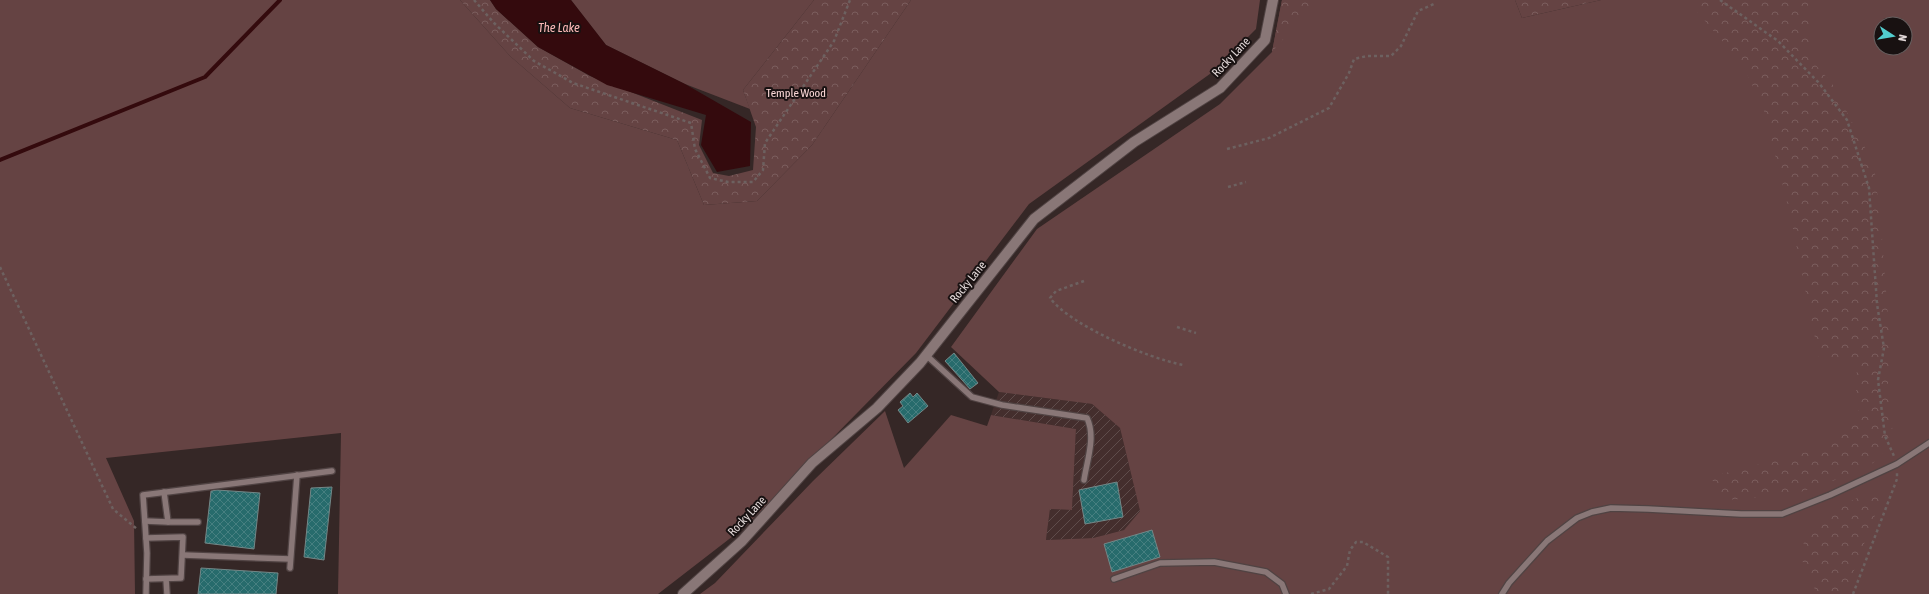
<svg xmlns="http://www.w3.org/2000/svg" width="1929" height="594" font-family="'Asap Condensed',sans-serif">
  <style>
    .industrial { fill: url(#industrial-furrows) }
    .green { fill: #654343; fill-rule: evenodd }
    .forest { fill: url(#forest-crowns) }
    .water { fill: #340a0d }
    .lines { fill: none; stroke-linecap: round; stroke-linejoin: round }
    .stream { stroke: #340a0d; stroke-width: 4 }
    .building { fill: url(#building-cross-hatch); stroke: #738787 }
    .service-casing { stroke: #504343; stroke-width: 8 }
    .minor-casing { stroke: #504343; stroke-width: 12 }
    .path { stroke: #6d6160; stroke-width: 2.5; stroke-dasharray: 3 3; stroke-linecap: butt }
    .service { stroke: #897777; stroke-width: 5.5 }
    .minor { stroke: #897777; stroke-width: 10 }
    .labels { text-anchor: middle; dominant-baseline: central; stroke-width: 4; stroke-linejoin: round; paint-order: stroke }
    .street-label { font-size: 12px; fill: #e1d7d7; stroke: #181111 }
    .park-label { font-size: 12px; fill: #fbd8d7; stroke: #181111 }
    .water-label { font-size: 13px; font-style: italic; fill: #fab8b6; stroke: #181111 }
  </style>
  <defs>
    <pattern id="industrial-furrows" width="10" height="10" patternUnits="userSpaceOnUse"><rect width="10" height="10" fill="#442e2d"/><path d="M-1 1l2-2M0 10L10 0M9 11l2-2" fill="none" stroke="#5f4c4b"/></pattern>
    <pattern id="forest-crowns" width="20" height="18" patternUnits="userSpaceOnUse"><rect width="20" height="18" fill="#654343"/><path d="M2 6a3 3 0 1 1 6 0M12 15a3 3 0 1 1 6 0" fill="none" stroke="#7b5d5d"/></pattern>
    <pattern id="building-cross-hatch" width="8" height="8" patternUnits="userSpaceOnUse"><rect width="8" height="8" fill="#276b6c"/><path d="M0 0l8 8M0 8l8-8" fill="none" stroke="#467f80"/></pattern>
  </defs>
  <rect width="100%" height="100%" fill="#352726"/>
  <polygon class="industrial" points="999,392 1092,404 1120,428 1140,511 1124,530 1093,538 1046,540 1050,509 1072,510 1076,429 991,415"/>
  <g class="green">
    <polygon points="0,0 460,0 510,56 570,108 677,140 704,205 757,201 812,145 911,0 1260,0 1256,29 1214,71 1029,204 916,353 746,526 658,594 338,594 341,433 106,458 134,521 135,594 0,594"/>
    <polygon points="571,0 814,0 743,90 750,109 685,84 606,45"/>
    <path d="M 1282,0 L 1515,0 L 1522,18 L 1601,0 L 1929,0 L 1929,594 L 700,594 L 715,583 L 813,481 L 885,411 L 904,468 L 951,415 L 987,426 L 991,415 L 1076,429 L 1072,510 L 1050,509 L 1046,540 L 1093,538 L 1124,530 L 1140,511 L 1120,428 L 1092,404 L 999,392 L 951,347 L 1037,229 L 1220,104 L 1272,52 ZM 1881,24 L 1905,24 L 1905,48 L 1881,48 Z"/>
  </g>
  <g class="forest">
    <polygon points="460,0 490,0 496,9 538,47 590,76 702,120 699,145 713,173 729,176 753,170 756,127 743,90 814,0 911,0 812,145 757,201 704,205 677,140 570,108 510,56"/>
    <polygon points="1282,0 1317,0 1272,52"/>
    <polygon points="1515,0 1601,0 1522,18"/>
    <polygon points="1687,0 1808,0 1811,60 1832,83 1874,165 1881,225 1890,343 1888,383 1891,423 1895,440 1873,463 1835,480 1792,495 1726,500 1710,477 1830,446 1860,418 1856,398 1857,363 1819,358 1790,214 1764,111 1743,65"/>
    <polygon points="1880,488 1880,502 1845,594 1817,594 1801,558 1806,531 1826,512"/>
  </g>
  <polygon class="water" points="490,0 571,0 606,45 685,84 751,122 750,166 717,172 701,145 706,115 607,85 538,47 496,9"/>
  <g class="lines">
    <polyline class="stream" points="0,160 205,77 280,0"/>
  </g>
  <g class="building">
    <polygon points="954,353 978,383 970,389 945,361"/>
    <polygon points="910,393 913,397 917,393 928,406 908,423 898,410 903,406 900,402"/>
    <polygon points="1117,482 1123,517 1085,524 1079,490"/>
    <polygon points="332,487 324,560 304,557 311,488"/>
    <polygon points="217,490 260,493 254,549 205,543 211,491"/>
    <polygon points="1152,530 1160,557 1112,572 1104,544"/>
    <polygon points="201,568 278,573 276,594 198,594"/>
  </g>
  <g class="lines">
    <defs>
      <g id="service">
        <path d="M 926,355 L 972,397 L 1002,405 L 1087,418 C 1096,437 1087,460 1084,480"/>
        <polyline points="164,492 168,522 198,522"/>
        <polyline points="145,521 168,522"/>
        <polyline points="146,538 183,537 181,578 146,579"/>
        <polyline points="183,555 290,559"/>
        <polyline points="290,568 297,475"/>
        <polyline points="166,579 167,594"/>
        <polyline points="1114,579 1160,563 1214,562 1266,572 1282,584 1286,594"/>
        <polyline points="146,594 147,553 143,495 332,471"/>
        <polyline points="1502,594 1509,583 1547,541 1577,518 1592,512 1611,508 1648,509 1741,514 1782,514 1830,495 1897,464 1929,443"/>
      </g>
      <polyline id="minor" points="683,594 742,541 812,463 877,408 920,363 1034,219 1134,142 1220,88 1265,40 1273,0"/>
    </defs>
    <use href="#service" class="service-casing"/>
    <use href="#minor" class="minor-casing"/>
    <g class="path">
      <polyline points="474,0 494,23 534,61 573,83 691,123 695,149 710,178 728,182 753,182 763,170 765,143 834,41 850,0"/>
      <polyline points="1720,0 1778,41 1819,83 1847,120 1869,188 1877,304 1884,348 1878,380 1885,436 1894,456"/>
      <polyline points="1227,149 1269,138 1329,108 1349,73 1354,59 1367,56 1391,56 1401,46 1418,11 1434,4"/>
      <polyline points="1228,187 1246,182"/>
      <polyline points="0,267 113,509 137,529"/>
      <path d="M 1084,281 L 1056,291 L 1050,298 C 1071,326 1148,358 1183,365"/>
      <polyline points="1177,327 1196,333"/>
      <polyline points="1311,594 1329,589 1347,566 1350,550 1356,542 1363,542 1388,557 1388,594"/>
      <polyline points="1853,594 1897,479 1897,473"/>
    </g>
    <use href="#service" class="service"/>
    <use href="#minor" class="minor"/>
  </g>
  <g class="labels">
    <g class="street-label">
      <text transform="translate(1231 57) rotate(-47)">Rocky Lane</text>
      <text transform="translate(968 282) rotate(-51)">Rocky Lane</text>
      <text transform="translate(747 516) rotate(-47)">Rocky Lane</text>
    </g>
    <g class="park-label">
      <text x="796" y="93">Temple Wood</text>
    </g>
    <g class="water-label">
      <text x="559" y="27">The Lake</text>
    </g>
  </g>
  <g transform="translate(1893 36) rotate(102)"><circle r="19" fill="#181111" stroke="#686060"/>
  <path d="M0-3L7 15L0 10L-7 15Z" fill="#52cdce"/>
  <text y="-6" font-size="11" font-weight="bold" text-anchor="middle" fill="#e1d7d7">N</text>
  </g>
</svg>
